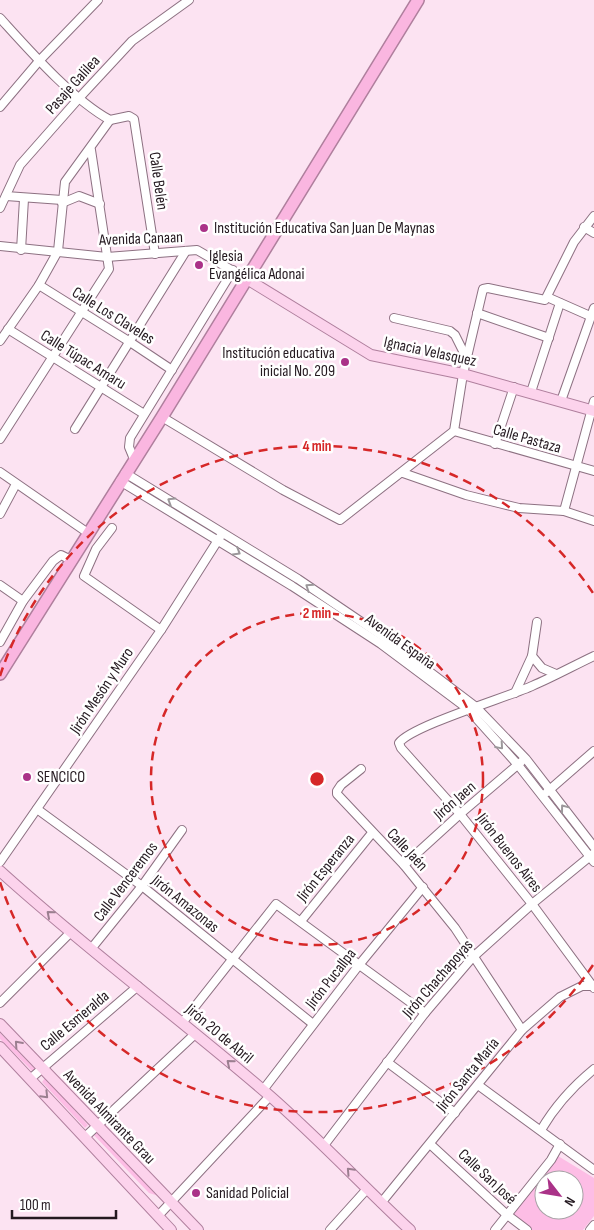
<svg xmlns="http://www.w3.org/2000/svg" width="594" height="1230" font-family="'Sofia Sans Condensed',sans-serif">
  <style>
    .green { fill: #fdbde5; fill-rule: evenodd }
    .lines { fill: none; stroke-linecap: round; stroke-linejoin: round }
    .minor-casing { stroke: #8d7182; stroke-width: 10 }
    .major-casing { stroke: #af7f9d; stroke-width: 12 }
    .highway-casing { stroke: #af7f9d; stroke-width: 14 }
    .minor { stroke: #fff; stroke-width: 8 }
    .major { stroke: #fcd3ec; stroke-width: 10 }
    .highway { stroke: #fab6e0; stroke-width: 11 }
    .oneway { stroke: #9c989b }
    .oneway2 { stroke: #9b7f90 }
    .ring { fill: none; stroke: #d62828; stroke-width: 2.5; stroke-dasharray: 9 6 }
    .poi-dot { fill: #aa3288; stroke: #fff; stroke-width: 2 }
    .labels { text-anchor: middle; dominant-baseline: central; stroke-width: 5; stroke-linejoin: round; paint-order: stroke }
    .street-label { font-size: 16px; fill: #241920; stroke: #fff }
    .poi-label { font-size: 16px; fill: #241920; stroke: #fff; text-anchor: start }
    .centre { fill: #d62828; stroke: #fff; stroke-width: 2.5 }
    .ring-label { font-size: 15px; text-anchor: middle; font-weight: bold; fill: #d62828; stroke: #fff; stroke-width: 5; stroke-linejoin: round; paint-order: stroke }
  </style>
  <rect width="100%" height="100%" fill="#fce3f2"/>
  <g class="green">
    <polygon points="0,1033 35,1069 32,1071 0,1039"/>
    <polygon points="45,1078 88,1125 85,1128 42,1082"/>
    <polygon points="96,1128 159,1196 149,1193 92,1133"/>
    <path d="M 558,1156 L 594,1178 L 594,1216 L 583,1230 L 528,1230 L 510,1217 ZM 544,1180 L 574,1180 L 574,1210 L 544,1210 Z"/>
  </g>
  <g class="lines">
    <defs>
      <g id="minor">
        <path d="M 0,18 C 30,51 72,99 110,120 L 129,116 L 134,119 L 155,254"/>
        <polyline points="0,107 39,61 98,0"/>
        <polyline points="6,196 62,200"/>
        <polyline points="62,203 79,196 100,204"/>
        <polyline points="0,208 20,165 80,97 132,41 189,0"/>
        <polyline points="584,227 594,233"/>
        <polyline points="0,246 107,257 197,250 247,279"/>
        <polyline points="21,250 24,199"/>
        <polyline points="39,285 130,342 172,370"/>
        <polyline points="547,297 590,316"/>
        <polyline points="477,313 549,338"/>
        <polyline points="394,318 450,331 455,335 466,357"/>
        <polyline points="8,329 144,414"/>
        <polyline points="0,341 39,285 58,251 65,182 110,120"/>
        <polyline points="531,392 560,303"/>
        <polyline points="561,401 594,308"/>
        <polyline points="162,417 283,490 340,520 454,431 463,374 483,289 488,288 545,300 574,242 594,216"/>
        <polyline points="75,429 186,251"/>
        <polyline points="454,431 594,471"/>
        <polyline points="0,439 109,269 91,150"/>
        <polyline points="495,444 514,387"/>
        <polyline points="134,459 129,447 130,438 233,270"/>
        <polyline points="0,472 88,533"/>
        <polyline points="125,473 298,579 385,638 476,707 526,759 594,847"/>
        <polyline points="403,473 466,495 519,508 564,511 594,521"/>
        <polyline points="120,481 292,586 381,644 468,709 518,765 594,862"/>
        <polyline points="564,511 594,401"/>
        <polyline points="0,514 16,484"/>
        <polyline points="112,528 96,549 84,576 161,630"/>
        <polyline points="0,585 23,601"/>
        <polyline points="537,622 532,656 542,668 556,674"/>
        <polyline points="0,642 23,601 53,561 61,555 71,560"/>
        <path d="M 594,656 C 573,666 553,677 532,686 C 508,697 411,726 399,743 L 401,748 L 460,814 L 532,904 L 594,988"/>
        <polyline points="515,693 532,656"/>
        <polyline points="361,769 341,785 337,791 337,794 404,865 455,928 522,1030"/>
        <polyline points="547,792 594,751"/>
        <polyline points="37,809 142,886 313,1024"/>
        <polyline points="0,862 161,630 220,537"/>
        <polyline points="404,865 460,814 521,762"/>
        <polyline points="301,921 372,833"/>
        <polyline points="91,949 142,886 182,830"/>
        <polyline points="0,1003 71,932"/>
        <polyline points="182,1023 276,904 425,1013"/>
        <polyline points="387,1062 455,1113"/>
        <polyline points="30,1079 138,986"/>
        <polyline points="478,1085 594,1170"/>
        <polyline points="263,1090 359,965 423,887"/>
        <path d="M 541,1130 C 555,1106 572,1087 594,1069"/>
        <polyline points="85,1137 195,1034"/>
        <polyline points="325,1144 425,1013 472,958 532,904 594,853"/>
        <polyline points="430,1144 506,1214 527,1230"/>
        <polyline points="381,1203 522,1030 560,997 582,986 593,986"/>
        <polyline points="158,1216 270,1096"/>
        <polyline points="330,1230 367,1189"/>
        <polyline points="495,1230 551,1160 560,1144"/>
        <polyline points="590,1230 594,1225"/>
      </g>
      <g id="major">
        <polyline points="247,279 371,355 463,374 594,411"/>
        <path d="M 0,871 C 87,950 182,1020 270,1096 C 319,1139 363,1186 410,1230"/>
        <polyline points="0,1024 198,1230"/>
        <polyline points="0,1047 171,1230"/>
      </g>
      <polyline id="highway" points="0,674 162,417 418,0"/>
    </defs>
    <use href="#minor" class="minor-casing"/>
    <use href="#major" class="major-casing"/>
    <use href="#highway" class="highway-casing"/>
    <use href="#minor" class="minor"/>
    <use href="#major" class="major"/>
    <use href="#highway" class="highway"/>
  </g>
  <defs><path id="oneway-chevron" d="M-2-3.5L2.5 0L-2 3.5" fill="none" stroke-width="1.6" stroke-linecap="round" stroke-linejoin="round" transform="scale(1.25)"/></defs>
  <g class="oneway">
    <use href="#oneway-chevron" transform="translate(171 501) rotate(-148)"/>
    <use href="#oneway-chevron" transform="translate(237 552) rotate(31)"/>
    <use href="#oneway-chevron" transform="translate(309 587) rotate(-146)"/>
    <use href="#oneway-chevron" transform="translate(500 746) rotate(49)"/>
    <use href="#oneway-chevron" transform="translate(564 808) rotate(-127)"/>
  </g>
  <g class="oneway2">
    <use href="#oneway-chevron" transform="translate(50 914) rotate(-139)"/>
    <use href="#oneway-chevron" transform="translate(18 1044) rotate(-132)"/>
    <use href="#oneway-chevron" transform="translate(230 1063) rotate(-140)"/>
    <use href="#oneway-chevron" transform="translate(45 1095) rotate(46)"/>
    <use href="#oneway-chevron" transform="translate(350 1171) rotate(-133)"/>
  </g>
  <g class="ring">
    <circle cx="317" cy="779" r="166"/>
    <path d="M593 965A333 333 0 0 1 0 882M0 676A333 333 0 0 1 593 593"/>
  </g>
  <g class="poi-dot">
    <circle cx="204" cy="228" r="5"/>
    <circle cx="199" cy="265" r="5"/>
    <circle cx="345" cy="362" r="5"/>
    <circle cx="27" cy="777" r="5"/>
    <circle cx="196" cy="1193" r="5"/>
  </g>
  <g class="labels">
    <g class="street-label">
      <text transform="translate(73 85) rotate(-48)">Pasaje Galilea</text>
      <text transform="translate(158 181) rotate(82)">Calle Belén</text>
      <text transform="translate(141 239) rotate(-2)">Avenida Canaan</text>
      <text transform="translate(113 316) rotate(32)">Calle Los Claveles</text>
      <text transform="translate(430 352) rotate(12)">Ignacia Velasquez</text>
      <text transform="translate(83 360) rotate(32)">Calle Túpac Amaru</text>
      <text transform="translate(527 439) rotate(16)">Calle Pastaza</text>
      <text transform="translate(400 642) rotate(36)">Avenida España</text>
      <text transform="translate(102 691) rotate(-56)">Jirón Mesón y Muro</text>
      <text transform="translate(455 801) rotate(-41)">Jirón Jaen</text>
      <text transform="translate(407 850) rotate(47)">Calle Jaén</text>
      <text transform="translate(509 853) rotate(52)">Jirón Buenos Aires</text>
      <text transform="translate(326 868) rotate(-51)">Jirón Esperanza</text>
      <text transform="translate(126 882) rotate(-53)">Calle Venceremos</text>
      <text transform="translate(185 904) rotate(39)">Jirón Amazonas</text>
      <text transform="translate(331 979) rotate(-52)">Jirón Pucallpa</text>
      <text transform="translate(438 979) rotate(-49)">Jirón Chachapoyas</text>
      <text transform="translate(75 1021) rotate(-40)">Calle Esmeralda</text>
      <text transform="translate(219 1034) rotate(40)">Jirón 20 de Abril</text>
      <text transform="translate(468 1075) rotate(-51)">Jirón Santa María</text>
      <text transform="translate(109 1117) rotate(46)">Avenida Almirante Grau</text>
      <text transform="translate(487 1177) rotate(43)">Calle San José</text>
    </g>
    <g class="poi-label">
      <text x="214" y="228">Institución Educativa San Juan De Maynas</text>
      <text x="209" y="256">Iglesia<tspan x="209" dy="18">Evangélica Adonai</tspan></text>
      <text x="335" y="353" text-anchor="end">Institución educativa<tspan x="335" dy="18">inicial No. 209</tspan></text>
      <text x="37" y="777">SENCICO</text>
      <text x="206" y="1193">Sanidad Policial</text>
    </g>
  </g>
  <circle cx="317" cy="779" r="8" class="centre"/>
  <g class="ring-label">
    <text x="317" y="451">4 min</text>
    <text x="317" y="618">2 min</text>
  </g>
  <g transform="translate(559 1195) rotate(121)"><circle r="24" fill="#ffffff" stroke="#a7a3a6"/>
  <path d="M0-4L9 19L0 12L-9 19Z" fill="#aa3288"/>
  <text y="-8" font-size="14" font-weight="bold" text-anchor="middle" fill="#241920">N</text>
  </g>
  <path d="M12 1210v8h104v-8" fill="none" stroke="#241920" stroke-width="2.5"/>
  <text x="20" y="1210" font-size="15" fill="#241920" stroke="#ffffff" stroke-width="4" paint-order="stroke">100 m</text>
</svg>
